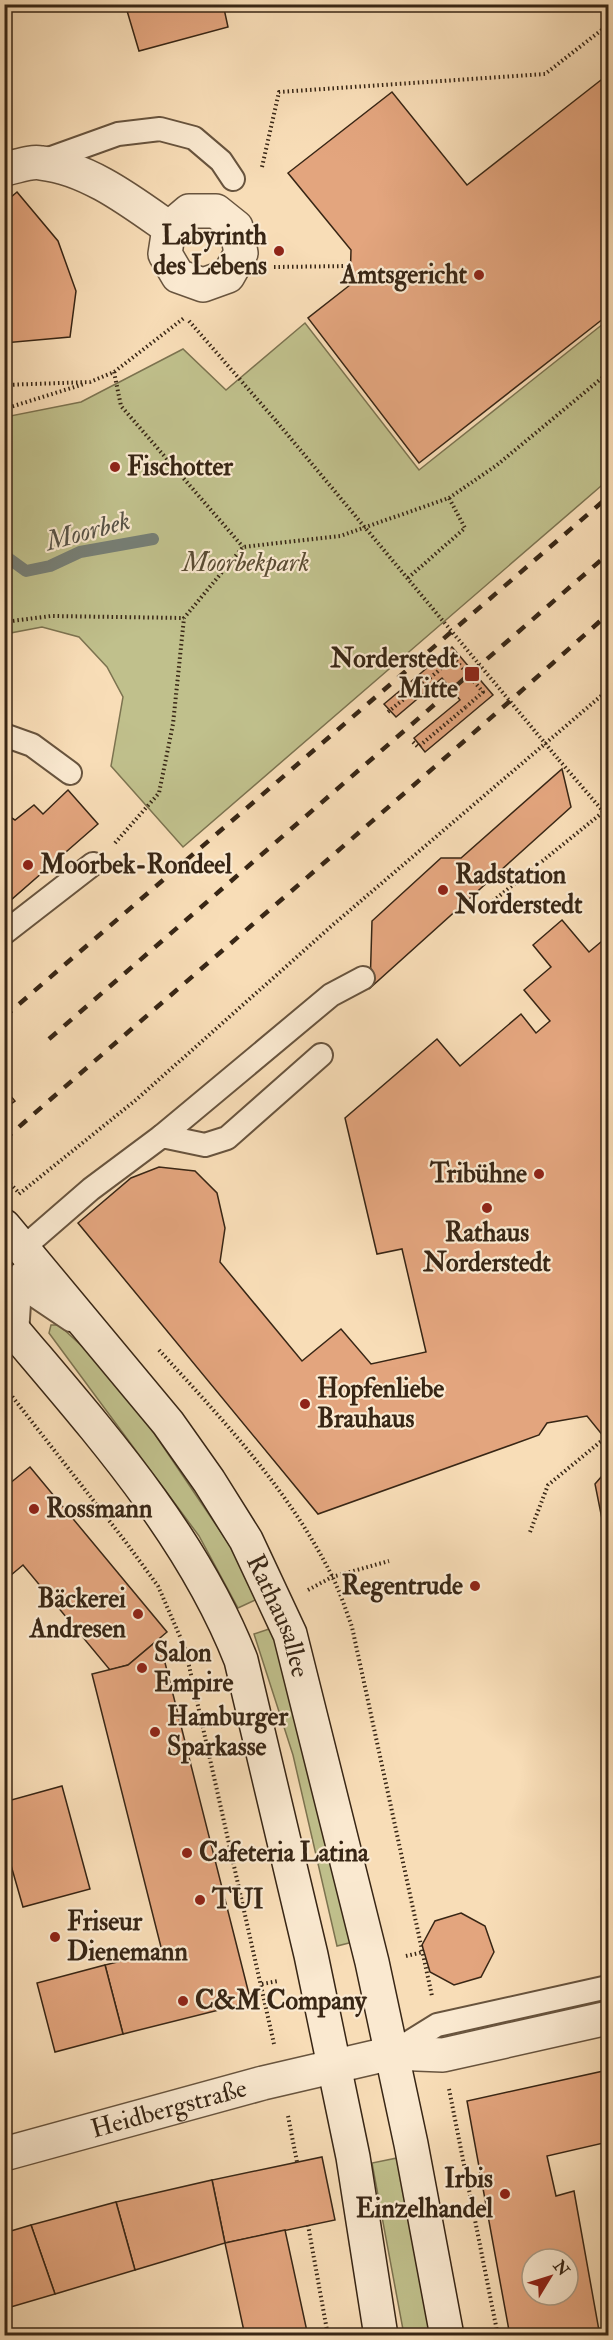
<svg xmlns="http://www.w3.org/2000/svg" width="613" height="2340" font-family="'IM FELL Double Pica',serif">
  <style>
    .green { fill: #c0c08c; stroke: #7c7350; stroke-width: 1.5 }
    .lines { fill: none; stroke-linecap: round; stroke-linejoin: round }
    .stream { stroke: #767f76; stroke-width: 12 }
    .building { fill: #e3a57e; stroke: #382615; stroke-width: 1.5; fill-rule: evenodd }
    .service-casing { stroke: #68543e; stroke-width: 26 }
    .minor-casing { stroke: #68543e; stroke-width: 36 }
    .secondary-casing { stroke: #382615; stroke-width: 36 }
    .path { stroke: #382615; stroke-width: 4; stroke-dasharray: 1.5 3; stroke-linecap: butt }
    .service { stroke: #fae9d0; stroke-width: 22 }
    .minor { stroke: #fae9d0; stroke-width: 33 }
    .secondary { stroke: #fae9d0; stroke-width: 33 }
    .rail { stroke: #382615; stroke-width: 4.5; stroke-dasharray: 10 10; stroke-linecap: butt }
    .path-bridge { stroke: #382615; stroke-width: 4; stroke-dasharray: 1.5 3; stroke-linecap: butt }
    .poi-dot { fill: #8f2418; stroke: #fae9d0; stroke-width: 2 }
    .labels { text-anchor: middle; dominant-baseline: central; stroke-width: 4.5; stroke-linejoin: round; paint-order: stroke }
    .poi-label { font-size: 26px; font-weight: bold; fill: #382615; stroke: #fae9d0; text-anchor: start }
    .park-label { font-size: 26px; font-style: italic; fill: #5a4c33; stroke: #fae9d0 }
    .street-label { font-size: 26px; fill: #382615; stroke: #fae9d0 }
    .water-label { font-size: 27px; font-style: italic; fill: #575246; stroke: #fae9d0 }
  </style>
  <rect width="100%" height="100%" fill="#f8ddb7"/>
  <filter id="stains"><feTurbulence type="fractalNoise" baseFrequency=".00333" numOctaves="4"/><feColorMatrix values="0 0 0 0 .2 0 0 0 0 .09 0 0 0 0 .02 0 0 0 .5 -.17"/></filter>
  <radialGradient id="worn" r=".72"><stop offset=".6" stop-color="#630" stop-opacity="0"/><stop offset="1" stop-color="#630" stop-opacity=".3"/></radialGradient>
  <g class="green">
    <polygon points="608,320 608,480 183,847 111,766 123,697 107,667 79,637 42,627 5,634 5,417 81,402 183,349 226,390 305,323 419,470"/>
    <polygon points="51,1325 59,1325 98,1361 154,1433 264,1596 238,1608 199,1536 49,1333"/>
    <polygon points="278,1626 357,1941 337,1946 293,1755 254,1634"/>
    <polygon points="397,2158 431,2335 404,2335 372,2163"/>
  </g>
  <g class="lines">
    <polyline class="stream" points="4,555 26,571 50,566 80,552 153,539"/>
  </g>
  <g class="building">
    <polygon points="125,4 223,4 228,27 139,51"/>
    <polygon points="601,80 608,90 608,315 419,463 308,318 350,285 351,250 288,173 392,92 467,185"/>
    <polygon points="17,192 58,241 76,291 70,337 4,343 4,203"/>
    <polygon points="452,647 493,695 425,752 414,738 460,700 442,678 396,717 384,704"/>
    <polygon points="562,769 571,807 370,988 372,921 441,858 461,858"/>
    <polygon points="68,790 98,824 4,906 4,813 15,820 34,805 43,814"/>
    <polygon points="562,920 589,952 608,936 608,1442 587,1416 547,1423 539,1435 318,1514 78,1223 131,1178 159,1167 195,1171 217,1193 225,1228 220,1262 302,1361 341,1329 371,1364 426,1352 402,1249 377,1254 345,1118 437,1039 460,1066 521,1014 536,1033 550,1021 524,990 551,967 533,945"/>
    <polygon points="4,1088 15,1101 4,1109"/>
    <polygon points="30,1467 167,1632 128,1665 110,1670 23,1565 4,1581 4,1488"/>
    <polygon points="608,1469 608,1549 595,1484"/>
    <polygon points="159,1639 251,2002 123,2034 105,1965 162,1951 92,1674 128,1665"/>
    <polygon points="62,1786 90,1889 23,1907 4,1841 4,1802"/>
    <polygon points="461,1913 485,1926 494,1952 481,1977 454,1985 430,1972 422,1945 435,1921"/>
    <polygon points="105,1965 123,2034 55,2052 37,1983"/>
    <path d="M 608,2070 L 608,2142 L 547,2156 L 556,2196 L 574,2191 L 600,2336 L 510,2336 L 467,2101 ZM 532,2259 L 568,2259 L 568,2295 L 532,2295 Z"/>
    <polygon points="322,2157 335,2220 225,2243 212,2180"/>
    <polygon points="212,2180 225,2243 135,2270 116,2202"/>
    <polygon points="116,2202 135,2270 55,2294 31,2225"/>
    <polygon points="31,2225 55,2294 4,2309 4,2233"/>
    <polygon points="285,2230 308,2336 245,2336 225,2243"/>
  </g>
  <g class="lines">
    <defs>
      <g id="service">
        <polyline points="40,162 118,134 160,129 194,138 221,161 233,179"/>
        <polyline points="4,735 32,745 70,773"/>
        <polyline points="4,933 93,864"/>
        <polyline points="162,1136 331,995 363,978"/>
        <polyline points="8,1250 23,1248 91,1189 162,1136 205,1145 227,1138 321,1055"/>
        <polyline points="4,1275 71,1320"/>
        <polyline points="17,1334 21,1273"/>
        <polyline points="392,2053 437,2025 608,1987"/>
      </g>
      <g id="minor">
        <path d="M 4,169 C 16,167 30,161 41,163 C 88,168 132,202 169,228"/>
        <polygon points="189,211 216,211 236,227 241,253 228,276 203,285 178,276 165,254 169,228"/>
        <path id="s1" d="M 4,2154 L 263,2083 L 392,2053 L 443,2055 L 608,2018"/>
      </g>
      <g id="secondary">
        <path id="s2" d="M 4,1226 L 168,1423 L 209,1481 L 246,1540 L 290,1634 L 372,1962 L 411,2144 L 447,2336"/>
        <path d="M 4,1319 C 92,1424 190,1530 241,1660 L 311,1955 L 353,2157 L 381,2336"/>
      </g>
    </defs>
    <use href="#service" class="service-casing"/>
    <use href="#minor" class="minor-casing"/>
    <use href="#secondary" class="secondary-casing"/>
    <g class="path">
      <polyline points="262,167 279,92 545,74 608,25"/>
      <polyline points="274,267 351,266"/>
      <polyline points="189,321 277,422"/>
      <polyline points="114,372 121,406 243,547"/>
      <polyline points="4,385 90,382 114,372 184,318"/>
      <polyline points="4,409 84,384"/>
      <polyline points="408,578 465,528 449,498"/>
      <polyline points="4,622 51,616 184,618"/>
      <polyline points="388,712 437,672"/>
      <polyline points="413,742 418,747 466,707"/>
      <polyline points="559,760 608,817"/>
      <polyline points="115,843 159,793 173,724 184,618 243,547 340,536 449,498 497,465 608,373"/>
      <polyline points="493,901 608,808"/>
      <polyline points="4,1177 18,1192"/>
      <polyline points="19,1194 137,1099 335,923 608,690"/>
      <path d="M 159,1350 C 223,1420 289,1490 332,1576 C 340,1592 346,1610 352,1627 L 432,1996"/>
      <polyline points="4,1386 125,1541 158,1586 185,1648 274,2044"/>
      <polyline points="530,1532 548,1485 605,1438"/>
      <polyline points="308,1590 332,1577 389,1561"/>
      <polyline points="406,1956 423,1952"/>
      <polyline points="262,1984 278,1981"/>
      <polyline points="449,2089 498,2336"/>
      <polyline points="288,2116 297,2162"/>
      <polyline points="308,2225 328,2336"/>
    </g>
    <use href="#service" class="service"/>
    <use href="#minor" class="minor"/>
    <use href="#secondary" class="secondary"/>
    <g class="rail">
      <polyline points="4,1017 608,497"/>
      <polyline points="49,1039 608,554"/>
      <path d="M 4,1140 C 205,964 409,792 608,614"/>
    </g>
    <g class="path-bridge">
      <polyline points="277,422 559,760"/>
      <polyline points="437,672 453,657 483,692 466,707"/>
      <polyline points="468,675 480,664"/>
    </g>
  </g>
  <g class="poi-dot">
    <circle cx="279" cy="251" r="6"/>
    <circle cx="479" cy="275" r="6"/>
    <circle cx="115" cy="467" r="6"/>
    <rect x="464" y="666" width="16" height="16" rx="3"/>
    <circle cx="28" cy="865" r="6"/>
    <circle cx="443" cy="890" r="6"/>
    <circle cx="539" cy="1174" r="6"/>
    <circle cx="487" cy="1208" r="6"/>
    <circle cx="305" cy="1404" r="6"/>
    <circle cx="34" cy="1509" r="6"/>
    <circle cx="475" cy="1586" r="6"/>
    <circle cx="138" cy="1614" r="6"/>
    <circle cx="142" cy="1668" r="6"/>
    <circle cx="155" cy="1732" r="6"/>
    <circle cx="187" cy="1853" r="6"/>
    <circle cx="200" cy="1900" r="6"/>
    <circle cx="55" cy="1937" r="6"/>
    <circle cx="183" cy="2001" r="6"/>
    <circle cx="505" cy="2194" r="6"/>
  </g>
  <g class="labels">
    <g class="poi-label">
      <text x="267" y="236" text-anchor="end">Labyrinth<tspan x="267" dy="30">des Lebens</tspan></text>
      <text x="467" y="275" text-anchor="end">Amtsgericht</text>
      <text x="127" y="467">Fischotter</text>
      <text x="458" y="659" text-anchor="end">Norderstedt<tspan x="458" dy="30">Mitte</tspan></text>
      <text x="40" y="865">Moorbek-Rondeel</text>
      <text x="455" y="875">Radstation<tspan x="455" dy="30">Norderstedt</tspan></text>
      <text x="527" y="1174" text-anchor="end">Tribühne</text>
      <text x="487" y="1233" text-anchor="middle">Rathaus<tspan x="487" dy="30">Norderstedt</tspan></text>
      <text x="317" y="1389">Hopfenliebe<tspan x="317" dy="30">Brauhaus</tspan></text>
      <text x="46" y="1509">Rossmann</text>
      <text x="463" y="1586" text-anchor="end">Regentrude</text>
      <text x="126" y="1599" text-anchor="end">Bäckerei<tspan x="126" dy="30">Andresen</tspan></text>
      <text x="154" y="1653">Salon<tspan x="154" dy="30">Empire</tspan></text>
      <text x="167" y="1717">Hamburger<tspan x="167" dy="30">Sparkasse</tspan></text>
      <text x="199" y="1853">Cafeteria Latina</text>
      <text x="212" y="1900">TUI</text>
      <text x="67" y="1922">Friseur<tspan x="67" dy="30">Dienemann</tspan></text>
      <text x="195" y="2001">C&amp;M Company</text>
      <text x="493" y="2179" text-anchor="end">Irbis<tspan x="493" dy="30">Einzelhandel</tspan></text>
    </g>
    <g class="park-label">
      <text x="246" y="563">Moorbekpark</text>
    </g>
    <g class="street-label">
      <text stroke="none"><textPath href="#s2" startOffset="480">Rathausallee</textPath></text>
      <text stroke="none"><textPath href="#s1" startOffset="171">Heidbergstraße</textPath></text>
    </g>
    <g class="water-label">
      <text transform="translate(88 531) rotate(-15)">Moorbek</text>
    </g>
  </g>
  <rect width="613" height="2340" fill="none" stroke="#f8ddb7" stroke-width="24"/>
  <rect x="6" y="6" width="601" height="2328" fill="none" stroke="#382615" stroke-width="3"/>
  <rect x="12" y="12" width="589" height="2316" fill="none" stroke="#382615" stroke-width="1.5"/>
  <g transform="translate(550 2277) rotate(52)"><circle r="28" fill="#fae9d0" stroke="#ac9b85" stroke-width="1.5"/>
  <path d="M0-4.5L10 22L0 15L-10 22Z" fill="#8f2418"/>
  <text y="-9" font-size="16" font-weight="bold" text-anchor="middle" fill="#382615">N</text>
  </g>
  <rect width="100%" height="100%" filter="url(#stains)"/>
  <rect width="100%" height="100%" fill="url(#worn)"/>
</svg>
